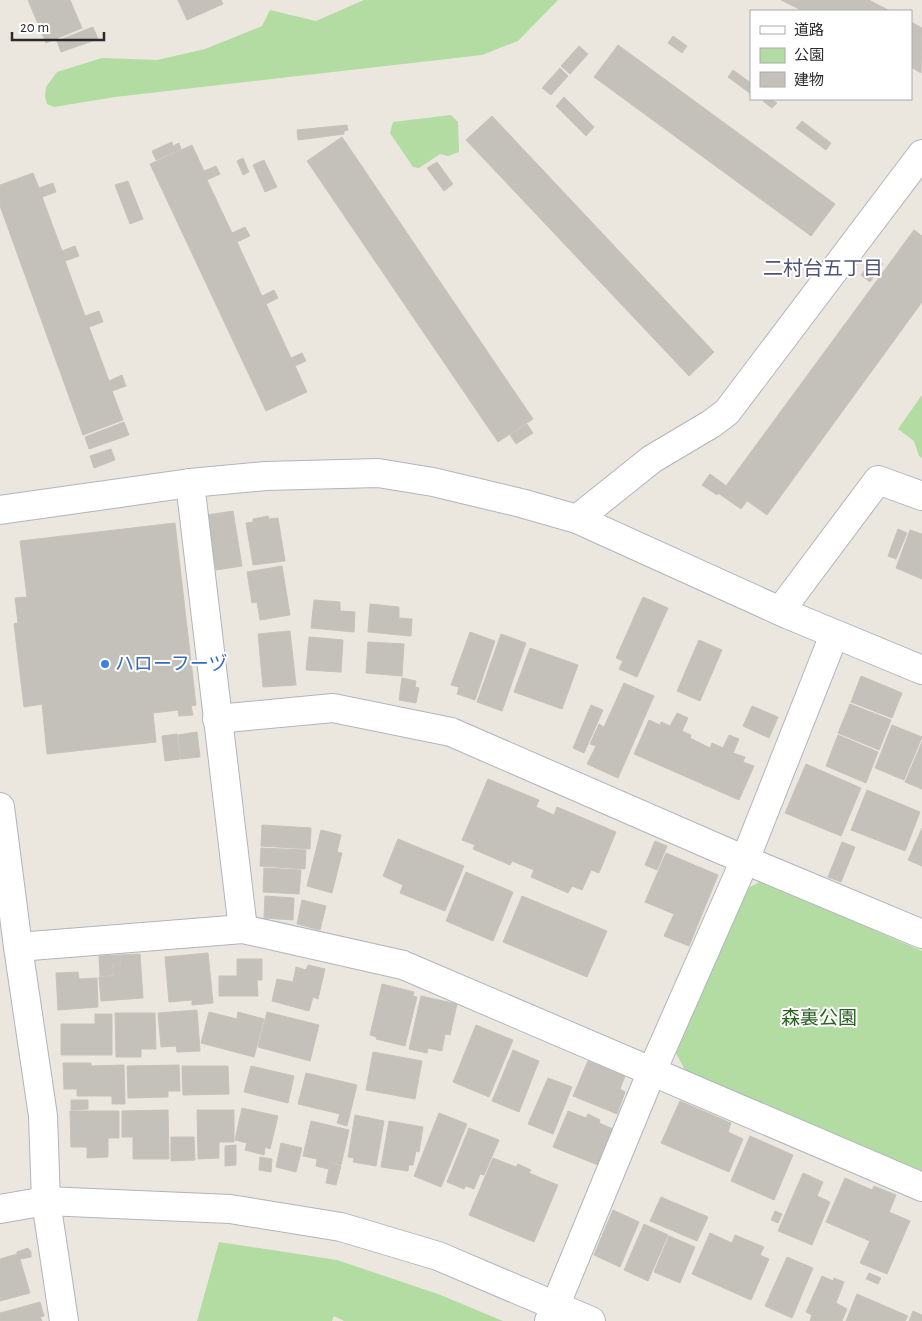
<svg xmlns="http://www.w3.org/2000/svg" width="922" height="1321" font-family="'Alegreya Sans','Noto Sans JP',sans-serif">
  <style>
    .green { fill: #b2dca1 }
    .building { fill: #c4c1ba; stroke: #c7c3b9 }
    .lines { fill: none; stroke-linecap: round; stroke-linejoin: round }
    .minor-casing { stroke: #b2b4bd; stroke-width: 30 }
    .minor { stroke: #fff; stroke-width: 28 }
    .shop-dot { fill: #3f7fe0; stroke: #fff; stroke-width: 2 }
    .labels { text-anchor: middle; dominant-baseline: central; stroke-width: 4; stroke-linejoin: round; paint-order: stroke }
    .shop-label { font-size: 19px; fill: #366cbe; stroke: #fff; text-anchor: start }
    .park-label { font-size: 19px; fill: #2b6122; stroke: #fff }
    .neighbourhood-label { font-size: 20px; fill: #505577; stroke: #fff }
  </style>
  <rect width="100%" height="100%" fill="#ebe7df"/>
  <g class="green">
    <polygon points="364,0 558,0 518,41 482,55 115,97 54,107 47,104 45,96 46,87 57,72 102,58 157,60 205,49 262,26 270,10 316,21"/>
    <polygon points="451,115 458,122 459,152 448,156 440,154 419,168 413,167 390,133 393,122"/>
    <polygon points="922,395 922,458 919,456 914,441 898,429"/>
    <polygon points="762,881 922,951 922,1174 685,1070 676,1053 748,888"/>
    <polygon points="219,1242 337,1260 438,1294 503,1321 344,1321 334,1316 332,1321 197,1321"/>
  </g>
  <g class="building">
    <polygon points="28,0 70,0 82,28 46,43"/>
    <polygon points="178,0 221,0 223,4 187,20"/>
    <polygon points="781,0 869,0 890,11 803,11"/>
    <polygon points="911,22 922,28 921,73 911,67"/>
    <polygon points="93,27 98,39 61,52 57,41"/>
    <polygon points="673,36 687,46 682,53 668,43"/>
    <polygon points="618,45 835,204 811,236 594,77"/>
    <polygon points="579,46 588,54 570,74 561,66"/>
    <polygon points="560,68 568,76 551,95 542,88"/>
    <polygon points="733,70 751,83 751,94 728,77"/>
    <polygon points="564,97 594,127 586,136 556,106"/>
    <polygon points="765,99 771,99 777,103 772,108 763,101"/>
    <polygon points="492,116 714,352 689,376 466,140"/>
    <polygon points="802,121 831,143 826,150 796,128"/>
    <polygon points="347,125 348,130 344,131 344,134 298,140 297,130"/>
    <polygon points="342,137 533,419 498,442 307,161"/>
    <polygon points="172,142 173,146 179,143 181,149 156,160 152,151"/>
    <polygon points="192,145 204,171 216,166 220,174 207,180 232,233 245,227 250,236 237,242 262,296 274,290 278,298 266,304 291,358 302,353 306,361 295,366 307,392 266,411 150,164"/>
    <polygon points="243,158 249,172 243,175 237,161"/>
    <polygon points="264,160 277,187 265,192 253,165"/>
    <polygon points="437,162 453,184 444,191 427,168"/>
    <polygon points="33,173 39,188 53,183 56,192 42,197 62,251 75,246 79,256 65,261 85,316 99,311 103,322 89,327 109,381 122,375 126,386 112,391 123,420 83,435 0,206 0,185"/>
    <polygon points="128,181 143,219 130,224 115,185"/>
    <polygon points="914,230 922,236 922,302 767,515 726,486"/>
    <polygon points="874,258 883,264 870,282 861,275"/>
    <polygon points="124,422 129,435 89,449 85,437"/>
    <polygon points="527,424 533,433 516,444 510,435"/>
    <polygon points="111,449 115,460 94,468 90,456"/>
    <polygon points="710,474 747,501 741,509 718,493 717,495 702,485"/>
    <polygon points="233,511 242,566 216,570 207,515"/>
    <polygon points="268,516 269,519 278,518 285,561 253,565 246,523 253,522 253,519"/>
    <polygon points="175,523 196,705 191,706 193,715 179,716 178,710 153,713 156,742 47,754 42,704 24,707 14,624 18,623 15,598 27,597 20,541"/>
    <polygon points="898,529 907,533 896,559 888,556"/>
    <polygon points="910,530 922,534 922,579 896,568"/>
    <polygon points="282,566 290,615 260,620 257,602 252,603 247,572"/>
    <polygon points="643,597 668,608 637,677 619,669 623,661 616,658"/>
    <polygon points="314,600 340,602 340,611 355,612 354,632 311,628"/>
    <polygon points="370,604 399,607 399,618 412,619 411,636 368,632"/>
    <polygon points="290,631 296,685 263,687 258,634"/>
    <polygon points="470,632 495,641 475,700 457,694 459,687 451,685"/>
    <polygon points="501,634 526,643 502,711 477,702"/>
    <polygon points="309,637 343,640 341,672 306,670"/>
    <polygon points="699,640 722,650 700,701 677,691"/>
    <polygon points="368,642 404,644 402,676 366,673"/>
    <polygon points="530,648 578,665 562,709 514,692"/>
    <polygon points="861,676 902,693 892,718 851,702"/>
    <polygon points="402,678 416,681 415,687 419,688 416,703 399,700"/>
    <polygon points="624,683 654,696 618,778 587,764 596,746 590,744 599,724 604,727"/>
    <polygon points="850,704 891,720 879,750 838,733"/>
    <polygon points="591,705 603,710 584,753 573,748"/>
    <polygon points="752,706 778,717 769,738 743,726"/>
    <polygon points="677,713 688,718 682,731 691,735 690,738 710,748 712,743 723,748 729,735 739,739 733,753 745,757 743,762 754,766 739,800 634,754 649,720 660,725 661,722 670,726"/>
    <polygon points="892,725 922,737 904,780 875,768"/>
    <polygon points="197,732 200,757 181,759 178,735"/>
    <polygon points="177,734 180,759 165,761 162,736"/>
    <polygon points="838,735 878,752 866,783 826,766"/>
    <polygon points="922,742 922,789 905,782"/>
    <polygon points="806,764 861,788 841,836 785,813"/>
    <polygon points="488,779 539,800 536,807 554,815 557,807 616,832 599,873 591,870 582,890 572,886 568,893 531,877 534,870 512,861 510,865 473,849 475,845 462,840"/>
    <polygon points="867,790 920,812 905,851 851,830"/>
    <polygon points="262,825 311,828 310,849 261,846"/>
    <polygon points="922,828 922,866 908,860"/>
    <polygon points="321,830 341,835 337,852 342,853 332,893 307,886"/>
    <polygon points="398,839 464,866 445,911 400,893 403,885 383,876"/>
    <polygon points="655,841 667,846 657,870 645,865"/>
    <polygon points="842,842 855,847 841,882 828,877"/>
    <polygon points="261,848 306,850 305,869 260,866"/>
    <polygon points="666,853 718,875 689,946 664,936 674,914 645,902"/>
    <polygon points="264,868 301,870 299,894 263,892"/>
    <polygon points="466,872 513,892 493,941 446,921"/>
    <polygon points="265,896 294,898 293,920 264,918"/>
    <polygon points="522,896 607,931 587,977 503,942"/>
    <polygon points="302,900 326,906 320,930 297,924"/>
    <polygon points="208,953 213,1003 192,1005 192,1000 169,1002 165,957"/>
    <polygon points="140,954 143,998 101,1001 99,977 114,976 113,964 121,964 120,955"/>
    <polygon points="120,955 120,964 112,964 113,975 100,976 99,956"/>
    <polygon points="237,959 262,959 262,980 257,980 258,996 219,996 219,976 237,976"/>
    <polygon points="308,965 325,969 318,999 313,997 309,1011 272,1001 277,979 293,982 296,967 306,970"/>
    <polygon points="78,972 79,979 97,978 98,1007 58,1010 56,973"/>
    <polygon points="382,984 414,992 413,996 417,997 405,1046 376,1039 377,1037 370,1035"/>
    <polygon points="421,996 457,1004 450,1035 445,1034 442,1051 428,1048 427,1053 409,1049"/>
    <polygon points="197,1010 200,1051 177,1052 176,1046 161,1047 158,1013"/>
    <polygon points="209,1012 237,1019 238,1012 264,1019 254,1057 201,1043"/>
    <polygon points="267,1012 319,1025 310,1061 258,1047"/>
    <polygon points="115,1013 155,1013 156,1049 141,1049 141,1057 116,1057"/>
    <polygon points="95,1014 112,1014 112,1055 61,1055 61,1024 95,1024"/>
    <polygon points="476,1025 513,1040 489,1097 453,1082"/>
    <polygon points="513,1050 539,1061 519,1112 492,1101"/>
    <polygon points="373,1052 422,1061 415,1099 366,1090"/>
    <polygon points="588,1061 625,1076 620,1089 625,1092 617,1114 573,1096"/>
    <polygon points="63,1063 91,1063 91,1066 124,1065 125,1104 112,1104 112,1096 77,1096 77,1089 64,1089"/>
    <polygon points="179,1065 180,1091 168,1091 168,1097 128,1098 127,1066"/>
    <polygon points="182,1066 228,1066 229,1094 183,1095"/>
    <polygon points="251,1066 294,1076 288,1103 244,1092"/>
    <polygon points="306,1073 357,1085 347,1126 337,1123 340,1114 298,1104"/>
    <polygon points="548,1078 572,1087 553,1134 528,1124"/>
    <polygon points="71,1100 88,1100 88,1109 71,1110"/>
    <polygon points="680,1101 731,1123 728,1132 743,1139 729,1172 661,1143"/>
    <polygon points="242,1108 278,1116 270,1149 265,1147 264,1155 245,1150 247,1143 235,1140"/>
    <polygon points="168,1110 169,1159 133,1159 133,1137 122,1137 122,1111"/>
    <polygon points="197,1110 234,1110 234,1142 219,1142 219,1158 198,1159"/>
    <polygon points="70,1111 119,1111 119,1138 108,1138 108,1157 87,1158 87,1147 71,1147"/>
    <polygon points="568,1111 586,1118 588,1114 600,1120 599,1123 613,1129 598,1165 553,1147"/>
    <polygon points="439,1113 467,1124 441,1187 414,1176"/>
    <polygon points="355,1115 384,1121 376,1166 353,1162 354,1158 348,1157"/>
    <polygon points="311,1121 349,1130 341,1165 330,1162 328,1169 316,1166 317,1159 303,1156"/>
    <polygon points="389,1121 423,1127 419,1152 416,1151 413,1165 409,1165 408,1171 381,1167"/>
    <polygon points="469,1128 499,1140 484,1175 480,1174 474,1189 466,1186 464,1189 447,1182"/>
    <polygon points="750,1136 793,1155 774,1200 731,1181"/>
    <polygon points="171,1137 194,1137 195,1160 171,1161"/>
    <polygon points="281,1143 302,1148 296,1172 276,1167"/>
    <polygon points="236,1145 236,1165 225,1166 225,1146"/>
    <polygon points="260,1157 272,1159 271,1172 259,1170"/>
    <polygon points="493,1158 516,1167 518,1164 531,1170 529,1173 558,1185 534,1242 469,1215"/>
    <polygon points="330,1163 341,1166 336,1185 326,1183"/>
    <polygon points="803,1173 823,1182 817,1196 830,1202 812,1245 778,1231"/>
    <polygon points="845,1178 872,1190 874,1186 896,1195 889,1212 910,1221 887,1274 860,1263 870,1241 826,1222"/>
    <polygon points="661,1197 708,1217 697,1241 650,1221"/>
    <polygon points="613,1210 639,1222 620,1267 594,1255"/>
    <polygon points="775,1211 782,1214 778,1223 771,1220"/>
    <polygon points="644,1224 668,1235 648,1281 624,1270"/>
    <polygon points="710,1233 732,1243 735,1235 764,1247 760,1255 769,1259 751,1300 692,1274"/>
    <polygon points="669,1236 695,1247 680,1283 654,1272"/>
    <polygon points="28,1248 31,1252 31,1257 20,1259 30,1293 0,1301 0,1259 17,1254 17,1252"/>
    <polygon points="787,1257 813,1268 792,1318 765,1306"/>
    <polygon points="869,1273 881,1278 878,1284 866,1279"/>
    <polygon points="822,1276 833,1281 834,1278 844,1282 836,1303 847,1309 842,1321 810,1321 812,1315 806,1312"/>
    <polygon points="857,1294 908,1316 905,1321 846,1321"/>
    <polygon points="40,1302 44,1316 40,1317 42,1321 0,1321 0,1313"/>
    <polygon points="913,1311 922,1315 922,1321 909,1321"/>
  </g>
  <g class="lines">
    <defs>
      <g id="minor">
        <polyline points="190,483 243,929"/>
        <polyline points="0,510 190,483 266,476 378,473 433,482 521,503 577,519 789,615 922,670"/>
        <polyline points="577,519 652,459 711,424 727,412 922,154"/>
        <polyline points="780,611 878,480 922,496"/>
        <polyline points="217,719 333,708 451,732 745,860 922,934"/>
        <polyline points="0,807 18,947 43,1116 46,1201 64,1321"/>
        <polyline points="18,947 243,929 403,965 922,1187"/>
        <polyline points="0,1209 46,1201 230,1209 341,1227 438,1256 591,1321"/>
        <polyline points="549,1321 652,1071 745,860 834,635"/>
      </g>
    </defs>
    <use href="#minor" class="minor-casing"/>
    <use href="#minor" class="minor"/>
  </g>
  <circle class="shop-dot" cx="105" cy="664" r="5"/>
  <g class="labels">
    <g class="shop-label">
      <text x="115" y="664">ハローフーヅ</text>
    </g>
    <g class="park-label">
      <text x="819" y="1018">森裏公園</text>
    </g>
    <g class="neighbourhood-label">
      <text x="823" y="269">二村台五丁目</text>
    </g>
  </g>
  <rect x="750" y="10" width="162" height="90" fill="#ffffff" stroke="#aaaaaa"/>
  <rect x="760" y="26" width="25" height="8" fill="#ffffff" stroke="#aaaaaa"/>
  <text x="794" y="35" font-size="15" fill="#2b2b2b">道路</text>
  <rect x="760" y="48" width="25" height="15" fill="#b2dca1" stroke="#aaaaaa"/>
  <text x="794" y="60" font-size="15" fill="#2b2b2b">公園</text>
  <rect x="760" y="72" width="25" height="15" fill="#c4c1ba" stroke="#aaaaaa"/>
  <text x="794" y="85" font-size="15" fill="#2b2b2b">建物</text>
  <path d="M12 32v8h92v-8" fill="none" stroke="#2b2b2b" stroke-width="2.5"/>
  <text x="20" y="32" font-size="15" fill="#2b2b2b" stroke="#ffffff" stroke-width="4" paint-order="stroke">20 m</text>
</svg>
